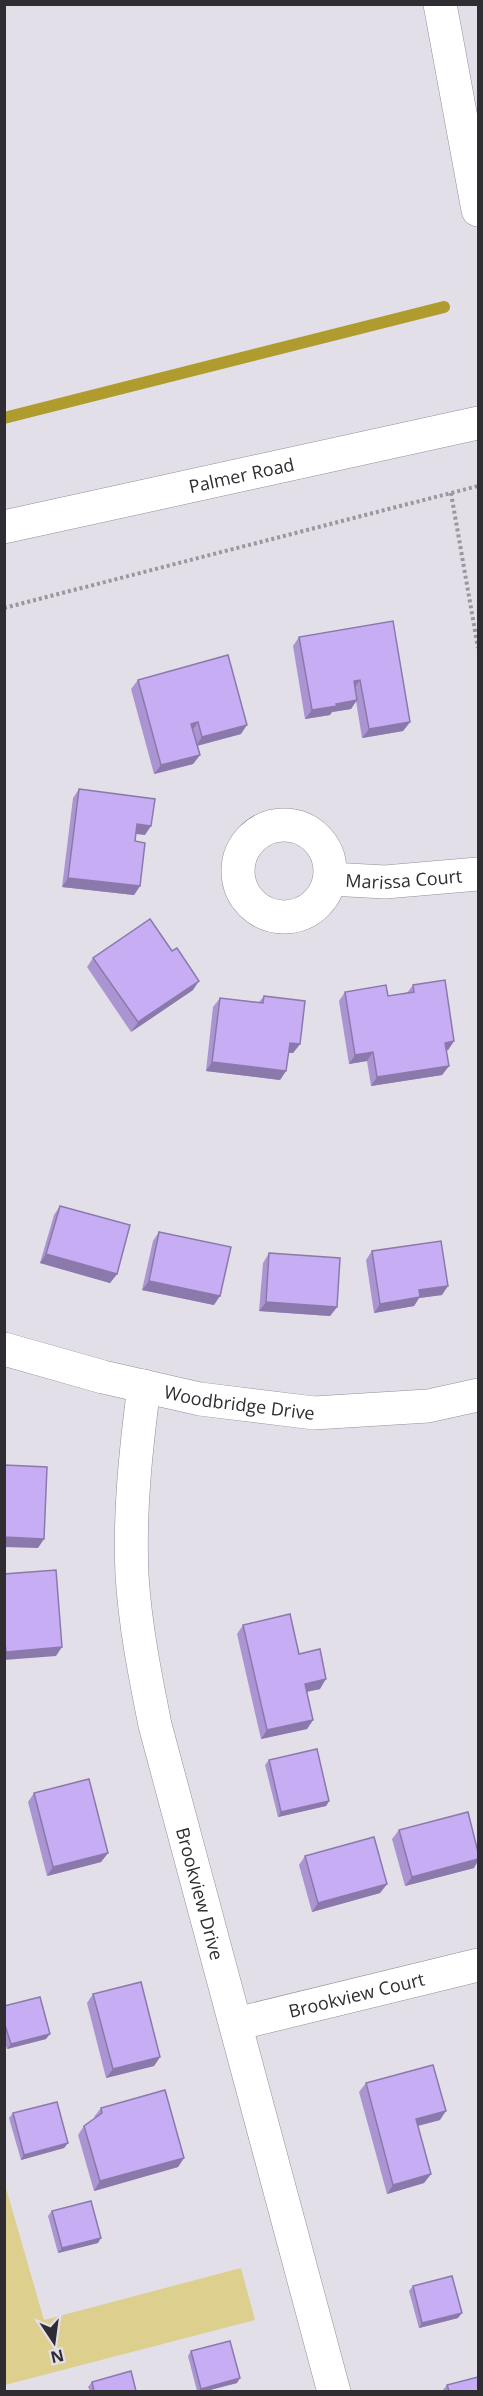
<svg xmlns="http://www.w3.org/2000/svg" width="483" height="2396" font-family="'Open Sans',sans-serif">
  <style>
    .green { fill: #ddd08f }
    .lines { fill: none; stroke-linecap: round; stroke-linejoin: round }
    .stream { stroke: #b09b2e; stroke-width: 12 }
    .minor-casing { stroke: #928f98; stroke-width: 34 }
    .tertiary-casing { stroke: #928f98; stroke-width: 34 }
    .path { stroke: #9a979e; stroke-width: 4; stroke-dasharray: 3 3; stroke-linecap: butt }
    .minor { stroke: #fff; stroke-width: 33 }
    .tertiary { stroke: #fff; stroke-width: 33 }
    .wall { fill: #aa95d2 }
    .shaded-wall { fill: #8b79ab }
    .building { fill: #c6adf4; stroke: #8b79ab; stroke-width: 1.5 }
    .labels { text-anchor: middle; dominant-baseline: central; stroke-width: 5; stroke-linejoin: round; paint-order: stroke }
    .street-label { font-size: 18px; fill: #2f2d31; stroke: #e2dfe8 }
  </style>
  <rect width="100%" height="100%" fill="#e2dfe8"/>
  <polygon class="green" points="4,2181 44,2320 241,2268 255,2320 5,2385"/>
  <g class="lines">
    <polyline class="stream" points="4,418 444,307"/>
    <defs>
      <g id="minor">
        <circle cx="284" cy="871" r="46"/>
        <path id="s1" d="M 330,879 L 385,882 L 478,874"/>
        <path id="s2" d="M 4,1349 L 103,1377 L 200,1399 L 314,1413 L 428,1406 L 478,1395"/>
        <path id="s3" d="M 144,1386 C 136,1449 129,1511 132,1575 C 135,1625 145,1675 155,1725 L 334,2392"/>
        <path id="s4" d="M 236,2024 L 478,1965"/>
      </g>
      <g id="tertiary">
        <polyline points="440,4 478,210"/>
        <path id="s5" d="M 4,527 L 478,423"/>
      </g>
    </defs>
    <use href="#minor" class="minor-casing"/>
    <use href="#tertiary" class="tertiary-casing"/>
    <g class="path">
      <polyline points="451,493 478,648"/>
      <polyline points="4,608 478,486"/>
    </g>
    <use href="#minor" class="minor"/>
    <use href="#tertiary" class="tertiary"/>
  </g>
  <g class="wall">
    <polygon points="393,621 410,722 403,731 362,738 356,701 351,709 332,712 330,715 305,719 293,646 299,637"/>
    <polygon points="138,680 241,734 197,746 200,755 193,764 154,774 131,689"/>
    <polygon points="79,789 145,835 136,834 135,841 140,886 134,895 62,887 73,798"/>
    <polygon points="93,958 193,990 131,1032 87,967"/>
    <polygon points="413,985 454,1041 448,1050 446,1051 449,1066 442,1075 371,1086 367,1061 349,1064 339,1001 345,992 388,996 407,993"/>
    <polygon points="264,996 300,1044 293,1053 288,1053 286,1071 280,1080 206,1071 213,1007 220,998 259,1002"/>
    <polygon points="60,1206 117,1274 110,1283 40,1263 54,1215"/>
    <polygon points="159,1232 214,1305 142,1290 153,1241"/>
    <polygon points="372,1251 442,1295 419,1298 414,1306 374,1313 366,1260"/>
    <polygon points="269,1253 337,1307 330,1316 259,1311 263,1263"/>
    <polygon points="243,1625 299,1654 320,1689 307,1692 313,1720 307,1729 261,1739 237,1634"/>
    <polygon points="269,1760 329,1801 326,1806 278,1817 265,1765"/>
    <polygon points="34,1793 108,1853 101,1862 47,1876 28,1802"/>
    <polygon points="399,1830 474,1868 405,1886 392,1839"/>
    <polygon points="305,1856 387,1884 380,1893 312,1912 299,1865"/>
    <polygon points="93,1994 160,2057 154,2066 106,2078 87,2003"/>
    <polygon points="4,2006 46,2039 7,2049 4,2040"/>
    <polygon points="366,2083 440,2120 418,2126 431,2174 424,2183 387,2194 359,2092"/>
    <polygon points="101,2108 184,2158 178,2167 94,2191 78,2135 84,2126 95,2118 94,2117"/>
    <polygon points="13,2113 68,2143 64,2148 21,2160 9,2118"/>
    <polygon points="52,2211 98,2243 58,2253 48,2216"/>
    <polygon points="413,2286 458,2318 419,2328 409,2291"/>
    <polygon points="191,2351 237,2383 206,2391 197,2391 188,2356"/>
    <polygon points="92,2382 136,2391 90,2391 88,2387"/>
    <polygon points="447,2385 478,2391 442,2391"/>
  </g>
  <g class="shaded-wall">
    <polygon points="360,680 354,689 354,681"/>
    <polygon points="357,700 351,709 332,712 330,715 305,719 312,710 336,704"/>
    <polygon points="198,722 192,731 191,724"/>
    <polygon points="410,722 403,731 362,738 369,729"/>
    <polygon points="247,725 241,734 196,746 202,737"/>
    <polygon points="200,755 193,764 154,774 161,765"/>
    <polygon points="137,824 151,826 145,835 131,833"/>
    <polygon points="68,878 140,886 134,895 62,887"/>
    <polygon points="199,981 193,990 131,1032 138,1022"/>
    <polygon points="454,1041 448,1050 439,1052 445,1043"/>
    <polygon points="290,1043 300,1044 293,1053 283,1052"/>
    <polygon points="373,1052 367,1061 349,1064 355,1055"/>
    <polygon points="212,1062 286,1071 280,1080 206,1071"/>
    <polygon points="449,1066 442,1075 371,1086 377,1077"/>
    <polygon points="46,1254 117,1274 110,1283 40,1263"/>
    <polygon points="149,1281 220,1296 214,1305 142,1290"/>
    <polygon points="448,1286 442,1295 419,1298 414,1306 374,1313 380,1304 419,1290"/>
    <polygon points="266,1302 337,1307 330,1316 259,1311"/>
    <polygon points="4,1537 44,1539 38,1548 4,1547"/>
    <polygon points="62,1647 56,1656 4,1660 4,1654 6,1652"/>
    <polygon points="326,1679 320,1689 299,1693 305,1684"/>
    <polygon points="313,1720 307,1729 261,1739 267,1730"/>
    <polygon points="329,1801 326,1806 278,1817 281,1812"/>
    <polygon points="108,1853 101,1862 47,1876 53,1867"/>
    <polygon points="478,1859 478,1861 474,1868 405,1886 412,1877"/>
    <polygon points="387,1884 380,1893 312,1912 318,1903"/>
    <polygon points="50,2034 46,2039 7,2049 11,2044"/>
    <polygon points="160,2057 154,2066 106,2078 113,2069"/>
    <polygon points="446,2111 440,2120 409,2128 416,2119"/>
    <polygon points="68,2143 64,2148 21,2160 24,2155"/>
    <polygon points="184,2158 178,2167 94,2191 100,2181"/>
    <polygon points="431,2174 424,2183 387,2194 393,2185"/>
    <polygon points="101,2238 98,2243 58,2253 62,2248"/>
    <polygon points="462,2313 458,2318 419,2328 422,2323"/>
    <polygon points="240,2378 237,2383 206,2391 199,2391 201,2389"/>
  </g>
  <g class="building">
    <polygon points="393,621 410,722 369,729 360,680 354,681 357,700 336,704 337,706 312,710 299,637"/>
    <polygon points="228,655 247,725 202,737 198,722 191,724 200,755 161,765 138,680"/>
    <polygon points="79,789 155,799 151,826 137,824 135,841 145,843 140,886 68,878"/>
    <polygon points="150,919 172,951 177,948 199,981 138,1022 93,958"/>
    <polygon points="445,980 454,1041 445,1043 449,1066 377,1077 373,1052 355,1055 345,992 386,985 388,996 414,992 413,985"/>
    <polygon points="264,996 305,1001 300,1044 290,1043 286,1071 212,1062 220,998 263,1003"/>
    <polygon points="60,1206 130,1225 117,1274 46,1254"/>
    <polygon points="159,1232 231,1247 220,1296 149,1281"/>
    <polygon points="441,1241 448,1286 419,1290 420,1297 380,1304 372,1251"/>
    <polygon points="269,1253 340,1258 337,1307 266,1302"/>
    <polygon points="4,1465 47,1467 44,1539 4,1537"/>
    <polygon points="56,1570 62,1647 6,1652 4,1632 4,1574"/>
    <polygon points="290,1614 299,1654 320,1649 326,1679 305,1684 313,1720 267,1730 243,1625"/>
    <polygon points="317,1749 329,1801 281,1812 269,1760"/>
    <polygon points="89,1779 108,1853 53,1867 34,1793"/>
    <polygon points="468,1812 478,1852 478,1859 412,1877 399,1830"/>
    <polygon points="374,1837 387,1884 318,1903 305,1856"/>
    <polygon points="141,1982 160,2057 113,2069 93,1994"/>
    <polygon points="40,1997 50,2034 11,2044 4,2022 4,2006"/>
    <polygon points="433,2065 446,2111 416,2119 431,2174 393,2185 366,2083"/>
    <polygon points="165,2090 184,2158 100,2181 84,2126 102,2113 101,2108"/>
    <polygon points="57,2102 68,2143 24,2155 13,2113"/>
    <polygon points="91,2201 101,2238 62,2248 52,2211"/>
    <polygon points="452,2276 462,2313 422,2323 413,2286"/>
    <polygon points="230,2341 240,2378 201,2389 191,2351"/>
    <polygon points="131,2371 136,2391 94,2391 92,2382"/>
    <polygon points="478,2377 478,2391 449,2391 447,2385"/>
  </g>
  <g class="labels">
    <g class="street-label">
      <text stroke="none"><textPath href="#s5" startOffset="243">Palmer Road</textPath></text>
      <text stroke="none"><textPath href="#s1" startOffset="74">Marissa Court</textPath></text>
      <text stroke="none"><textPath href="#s2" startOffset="242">Woodbridge Drive</textPath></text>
      <text stroke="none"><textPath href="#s3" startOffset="516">Brookview Drive</textPath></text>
      <text stroke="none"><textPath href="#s4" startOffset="124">Brookview Court</textPath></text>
    </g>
  </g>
  <rect width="483" height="2396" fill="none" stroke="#2f2d31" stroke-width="12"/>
  <g transform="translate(54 2342) rotate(167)" stroke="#e2dfe8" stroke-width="4.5" paint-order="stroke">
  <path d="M0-4.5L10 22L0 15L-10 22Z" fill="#2f2d31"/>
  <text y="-9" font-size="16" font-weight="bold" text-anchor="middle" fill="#2f2d31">N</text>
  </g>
</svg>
